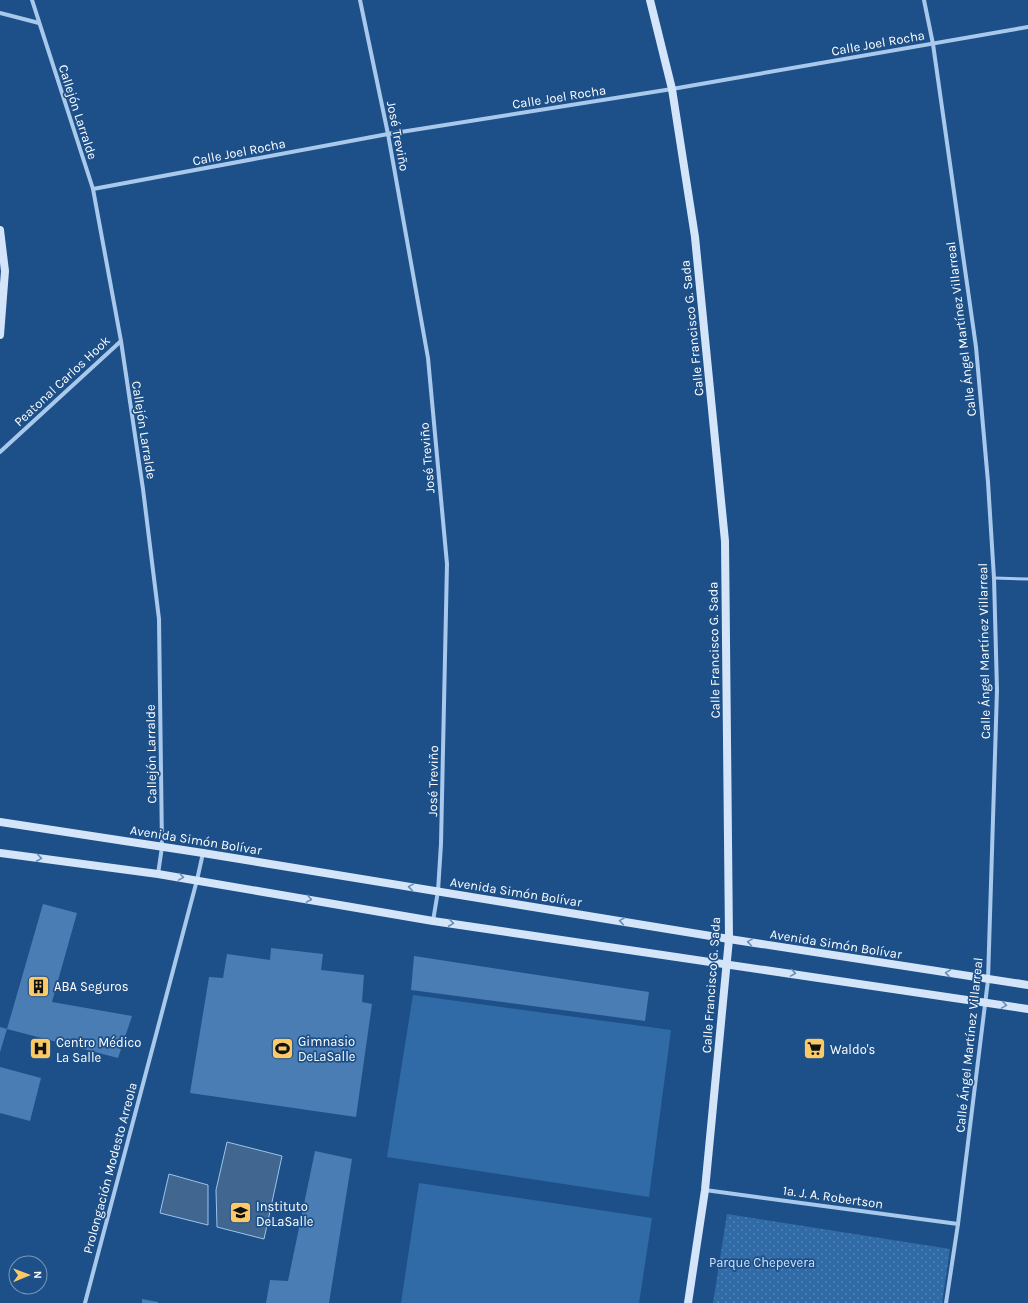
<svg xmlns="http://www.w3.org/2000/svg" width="1028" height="1303" font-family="Karla,sans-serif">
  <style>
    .park { fill: url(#park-dots) }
    .garden { fill: #306ba7 }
    .water { fill: #41668f; stroke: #9bc4ed }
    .building { fill: #4a7db3 }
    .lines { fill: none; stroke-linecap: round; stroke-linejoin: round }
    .lane { stroke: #a8c9ec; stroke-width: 3 }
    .street { stroke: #a8c9ec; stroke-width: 4 }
    .secondary { stroke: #d4e5f9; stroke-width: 8 }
    .oneway { stroke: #668cb6 }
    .labels { text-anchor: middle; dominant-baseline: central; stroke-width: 3.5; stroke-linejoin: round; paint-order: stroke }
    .street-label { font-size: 13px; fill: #fff; stroke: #1d5089 }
    .poi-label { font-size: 13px; fill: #fff; stroke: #1d5089; text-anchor: start }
    .park-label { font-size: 13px; fill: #cde2f9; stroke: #1d5089 }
  </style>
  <defs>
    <pattern id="park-dots" width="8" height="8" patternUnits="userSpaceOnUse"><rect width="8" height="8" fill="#306ba7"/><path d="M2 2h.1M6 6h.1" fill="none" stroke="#4f81b4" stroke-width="1.8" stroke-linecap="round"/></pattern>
  </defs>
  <rect width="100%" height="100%" fill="#1d5089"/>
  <polygon class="park" points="727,1214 950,1249 942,1303 713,1303"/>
  <g class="garden">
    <polygon points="413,995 671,1030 649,1197 387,1157"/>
    <polygon points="419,1183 652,1218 639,1303 401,1303"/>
  </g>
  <g class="water">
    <polygon points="227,1142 282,1156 264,1239 217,1227 216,1190"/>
    <polygon points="169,1174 208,1185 208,1225 160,1213"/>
  </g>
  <g class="building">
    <polygon points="43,904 77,913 52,1002 132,1016 118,1058 7,1029"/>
    <polygon points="271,948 323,954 321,970 364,975 362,1002 372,1004 356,1117 190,1093 209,977 223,978 227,954 270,960"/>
    <polygon points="414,956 649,992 645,1021 411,990"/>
    <polygon points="0,1027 7,1029 0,1052"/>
    <polygon points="0,1067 41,1078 30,1121 0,1113"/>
    <polygon points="315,1151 352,1159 329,1303 266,1303 270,1280 288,1281"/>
    <polygon points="142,1299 158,1302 158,1303 142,1303"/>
  </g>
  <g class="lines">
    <polyline class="lane" points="994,578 1028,579"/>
    <g class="street">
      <polyline points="32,0 93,189 121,341 143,489 159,619 162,847 158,874"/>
      <polyline points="360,0 388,134 428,358 447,564 441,844 438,891 433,921"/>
      <polyline points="924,0 933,44 976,347 988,482 994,578 997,690 988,980 958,1224 946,1303"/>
      <polyline points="0,13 39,23"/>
      <polyline points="93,189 388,134 672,89 1028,27"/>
      <polyline points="0,452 121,341"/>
      <polyline points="705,1190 958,1224"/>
      <polyline points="85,1303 197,880 203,853"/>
    </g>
    <g class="secondary">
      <polyline points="650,0 672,89 695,237 725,541 729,939 705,1190 688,1303"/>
      <polyline points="0,230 5,271 0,335"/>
      <polyline points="0,822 203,853 729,939 1028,985"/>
      <polyline points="0,853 158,874 433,921 1028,1009"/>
    </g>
  </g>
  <defs><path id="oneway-chevron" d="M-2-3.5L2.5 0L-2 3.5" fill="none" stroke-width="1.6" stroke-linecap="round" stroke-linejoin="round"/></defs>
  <g class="oneway">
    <use href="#oneway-chevron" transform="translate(39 858) rotate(8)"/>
    <use href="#oneway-chevron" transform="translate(181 877) rotate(9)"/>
    <use href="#oneway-chevron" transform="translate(411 887) rotate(-171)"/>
    <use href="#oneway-chevron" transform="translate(309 899) rotate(10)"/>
    <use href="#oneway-chevron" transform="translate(622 921) rotate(-171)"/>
    <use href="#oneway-chevron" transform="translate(451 923) rotate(8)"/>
    <use href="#oneway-chevron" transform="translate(750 942) rotate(-171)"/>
    <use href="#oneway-chevron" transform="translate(793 973) rotate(9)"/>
    <use href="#oneway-chevron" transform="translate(948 973) rotate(-171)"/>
    <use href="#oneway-chevron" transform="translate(1004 1005) rotate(9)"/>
  </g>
  <defs>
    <symbol id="building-square" viewBox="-11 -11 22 22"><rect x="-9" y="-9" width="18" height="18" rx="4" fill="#fbca66" stroke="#1d5089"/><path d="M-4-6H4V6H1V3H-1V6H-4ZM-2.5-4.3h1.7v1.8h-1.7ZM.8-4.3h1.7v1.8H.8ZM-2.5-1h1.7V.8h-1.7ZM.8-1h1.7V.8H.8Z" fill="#111"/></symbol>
    <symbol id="stadium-square" viewBox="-11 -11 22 22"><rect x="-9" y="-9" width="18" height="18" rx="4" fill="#fbca66" stroke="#1d5089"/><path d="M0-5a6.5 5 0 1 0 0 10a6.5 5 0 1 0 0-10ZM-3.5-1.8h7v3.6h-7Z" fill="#111"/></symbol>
    <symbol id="hospital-square" viewBox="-11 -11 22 22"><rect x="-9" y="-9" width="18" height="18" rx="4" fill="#fbca66" stroke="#1d5089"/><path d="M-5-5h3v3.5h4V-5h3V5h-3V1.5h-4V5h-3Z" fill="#111"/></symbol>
    <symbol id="supermarket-square" viewBox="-11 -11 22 22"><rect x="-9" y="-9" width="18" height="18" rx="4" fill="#fbca66" stroke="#1d5089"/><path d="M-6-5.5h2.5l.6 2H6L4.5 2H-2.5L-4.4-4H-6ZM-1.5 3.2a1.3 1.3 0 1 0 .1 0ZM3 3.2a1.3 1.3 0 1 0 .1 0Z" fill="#111"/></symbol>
    <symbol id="university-square" viewBox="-11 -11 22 22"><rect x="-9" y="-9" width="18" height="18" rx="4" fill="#fbca66" stroke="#1d5089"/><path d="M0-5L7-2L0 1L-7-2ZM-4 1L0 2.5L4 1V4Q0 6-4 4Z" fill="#111"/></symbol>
  </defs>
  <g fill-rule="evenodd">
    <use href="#building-square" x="26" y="974" width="25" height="25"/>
    <use href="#stadium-square" x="270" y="1036" width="25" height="25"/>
    <use href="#hospital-square" x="28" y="1036" width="25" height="25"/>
    <use href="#supermarket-square" x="802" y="1036" width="25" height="25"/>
    <use href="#university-square" x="228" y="1200" width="25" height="25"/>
  </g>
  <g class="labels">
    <g class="street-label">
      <text transform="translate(878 43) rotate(-10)">Calle Joel Rocha</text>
      <text transform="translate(559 97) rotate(-9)">Calle Joel Rocha</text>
      <text transform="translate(78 112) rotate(72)">Callejón Larralde</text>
      <text transform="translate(398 136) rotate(79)">José Treviño</text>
      <text transform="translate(239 152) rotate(-11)">Calle Joel Rocha</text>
      <text transform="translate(692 328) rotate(-96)">Calle Francisco G. Sada</text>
      <text transform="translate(961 329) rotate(-97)">Calle Ángel Martínez Villarreal</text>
      <text transform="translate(62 381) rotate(-43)">Peatonal Carlos Hook</text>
      <text transform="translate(144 430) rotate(81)">Callejón Larralde</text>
      <text transform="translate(427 458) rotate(-95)">José Treviño</text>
      <text transform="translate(714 650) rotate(-91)">Calle Francisco G. Sada</text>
      <text transform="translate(984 651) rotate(-91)">Calle Ángel Martínez Villarreal</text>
      <text transform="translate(151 754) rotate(-91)">Callejón Larralde</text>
      <text transform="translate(433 781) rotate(-89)">José Treviño</text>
      <text transform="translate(196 840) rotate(9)">Avenida Simón Bolívar</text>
      <text transform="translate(516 892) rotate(9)">Avenida Simón Bolívar</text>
      <text transform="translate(836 944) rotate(9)">Avenida Simón Bolívar</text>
      <text transform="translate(711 985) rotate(-86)">Calle Francisco G. Sada</text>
      <text transform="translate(969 1045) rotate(-84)">Calle Ángel Martínez Villarreal</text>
      <text transform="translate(110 1168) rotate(-75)">Prolongación Modesto Arreola</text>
      <text transform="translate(833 1197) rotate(8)">1a. J. A. Robertson</text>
    </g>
    <g class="poi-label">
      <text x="54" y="986">ABA Seguros</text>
      <text x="298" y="1041">Gimnasio<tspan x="298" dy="15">DeLaSalle</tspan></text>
      <text x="56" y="1042">Centro Médico<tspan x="56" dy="15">La Salle</tspan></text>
      <text x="830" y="1049">Waldo's</text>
      <text x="256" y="1206">Instituto<tspan x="256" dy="15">DeLaSalle</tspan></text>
    </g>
    <g class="park-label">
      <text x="762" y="1262">Parque Chepevera</text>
    </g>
  </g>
  <g transform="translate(28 1275) rotate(89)"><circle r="19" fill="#1d5089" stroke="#7796b8"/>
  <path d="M0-3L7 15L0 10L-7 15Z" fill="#fbca66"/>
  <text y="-6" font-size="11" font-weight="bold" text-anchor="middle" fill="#ffffff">N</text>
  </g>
</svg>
